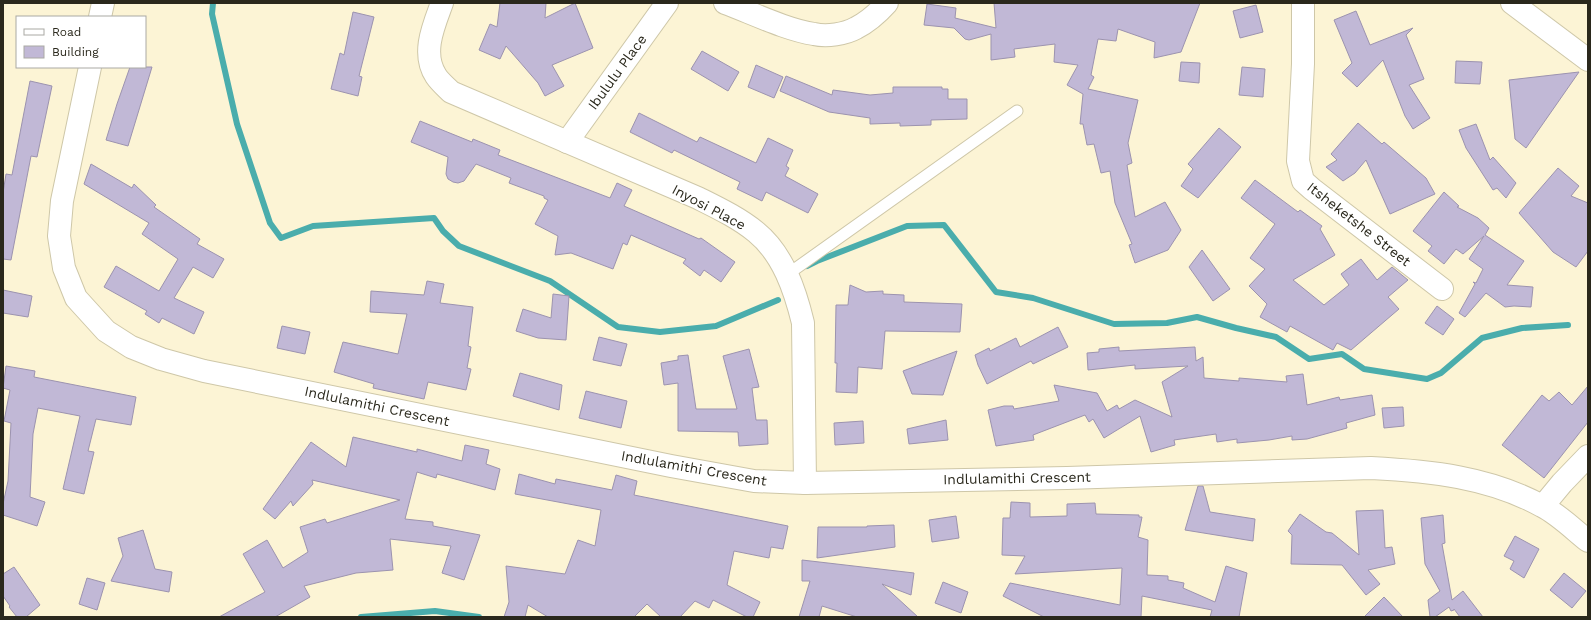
<svg xmlns="http://www.w3.org/2000/svg" width="1591" height="620" font-family="'Work Sans',sans-serif">
  <style>
    .lines { fill: none; stroke-linecap: round; stroke-linejoin: round }
    .stream { stroke: #4aadac; stroke-width: 6 }
    .building { fill: #c1b8d6; stroke: #9c93af }
    .lane-casing { stroke: #cec7a8; stroke-width: 13 }
    .street-casing { stroke: #cec7a8; stroke-width: 24 }
    .lane { stroke: #fff; stroke-width: 11 }
    .street { stroke: #fff; stroke-width: 22 }
    .labels { text-anchor: middle; dominant-baseline: central; stroke-width: 3.5; stroke-linejoin: round; paint-order: stroke }
    .street-label { font-size: 14px; fill: #2a281c; stroke: #fff }
  </style>
  <rect width="100%" height="100%" fill="#fcf4d5"/>
  <g class="lines">
    <g class="stream">
      <polyline points="213,3 212,14 237,124 270,223 281,238 313,226 434,218 443,231 459,246 550,281 618,327 660,332 716,326 778,300"/>
      <polyline points="807,266 817,261 907,226 944,225 996,292 1033,298 1114,324 1167,323 1197,317 1236,328 1276,337 1309,359 1342,354 1364,369 1427,379 1441,373 1482,338 1522,328 1568,325"/>
      <polyline points="361,617 435,611 479,617"/>
    </g>
  </g>
  <g class="building">
    <polygon points="500,3 546,3 545,18 575,3 593,48 552,65 564,86 545,96 538,83 506,46 500,59 479,50 490,24 497,27"/>
    <polygon points="994,3 1200,3 1181,52 1154,58 1155,42 1118,29 1116,41 1098,39 1091,75 1094,77 1088,89 1138,100 1128,143 1132,163 1127,165 1135,217 1165,202 1181,230 1168,250 1135,263 1129,245 1132,244 1115,203 1110,171 1101,173 1094,144 1087,145 1083,124 1080,124 1083,94 1067,85 1078,65 1054,62 1055,44 1014,49 1015,57 991,60 991,34 969,40 965,39 954,28 924,25 927,4 956,8 955,18 996,28"/>
    <polygon points="1256,5 1263,32 1240,38 1233,11"/>
    <polygon points="1356,11 1370,45 1413,28 1406,35 1424,79 1409,85 1430,118 1413,129 1405,116 1383,60 1357,87 1342,73 1352,63 1334,20"/>
    <polygon points="353,12 374,17 359,76 362,77 358,96 331,89 340,53 344,55"/>
    <polygon points="702,51 739,72 728,91 691,69"/>
    <polygon points="1456,61 1482,62 1480,84 1455,83"/>
    <polygon points="1181,62 1200,63 1199,83 1179,81"/>
    <polygon points="756,65 783,77 774,98 748,87"/>
    <polygon points="130,67 152,67 128,146 106,140 117,104"/>
    <polygon points="1242,67 1265,69 1263,97 1239,95"/>
    <polygon points="1579,72 1526,148 1515,139 1509,80"/>
    <polygon points="786,76 832,95 833,90 870,95 893,93 893,87 942,87 942,89 948,89 948,99 967,99 967,119 931,120 931,125 900,126 900,123 870,124 870,118 829,112 780,91"/>
    <polygon points="30,81 52,86 37,157 31,156 11,260 3,259 3,193 6,174 12,175"/>
    <polygon points="639,113 697,142 700,137 756,163 768,138 793,150 786,166 789,168 785,176 818,194 808,213 766,192 762,201 737,189 740,182 674,150 672,153 630,132"/>
    <polygon points="420,121 472,142 473,139 500,150 498,155 610,198 617,183 632,190 624,206 699,239 701,238 735,262 721,282 704,270 700,276 683,263 686,259 631,235 627,245 623,243 613,269 571,253 555,255 558,236 535,224 548,200 544,198 544,196 509,183 511,178 476,164 464,181 458,183 453,182 448,179 446,174 448,157 411,142"/>
    <polygon points="1358,123 1382,144 1384,142 1426,178 1435,194 1390,214 1366,160 1355,173 1343,181 1326,167 1337,160 1331,154"/>
    <polygon points="1476,124 1490,160 1493,157 1516,183 1506,198 1497,188 1493,190 1466,148 1459,130"/>
    <polygon points="1219,128 1241,147 1198,198 1181,186 1193,169 1188,164"/>
    <polygon points="91,164 132,188 134,184 156,205 154,207 200,239 197,244 224,259 213,278 193,267 174,298 204,312 194,334 162,318 159,323 145,314 147,311 104,287 116,266 159,291 178,259 142,234 149,223 84,184"/>
    <polygon points="1558,168 1579,186 1571,196 1588,203 1588,251 1576,267 1553,252 1519,213"/>
    <polygon points="1255,180 1298,212 1300,210 1322,226 1320,229 1335,255 1293,280 1324,305 1349,285 1341,274 1361,259 1377,280 1392,267 1408,280 1388,297 1399,309 1351,350 1337,343 1333,350 1290,326 1287,332 1260,317 1267,304 1249,286 1265,269 1250,258 1275,224 1241,198"/>
    <polygon points="1444,192 1459,206 1457,207 1478,218 1489,228 1485,235 1524,261 1507,285 1533,287 1531,307 1514,306 1505,307 1486,293 1465,317 1459,313 1475,284 1473,282 1476,283 1483,269 1469,259 1484,236 1463,254 1456,249 1444,264 1428,251 1432,246 1413,231"/>
    <polygon points="1202,250 1230,289 1213,301 1189,267"/>
    <polygon points="427,281 444,284 440,303 473,307 468,346 471,347 467,368 471,369 466,390 428,382 424,399 373,388 374,384 334,372 343,342 398,354 407,314 370,312 371,291 424,295"/>
    <polygon points="850,285 866,292 883,291 883,294 904,295 904,302 962,304 960,332 885,331 882,369 858,367 857,393 836,392 837,363 835,363 836,305 848,305"/>
    <polygon points="3,290 32,296 28,317 3,313"/>
    <polygon points="553,294 569,296 566,340 538,338 516,331 523,309 551,318"/>
    <polygon points="1437,306 1454,319 1443,335 1425,323"/>
    <polygon points="282,326 310,332 305,354 277,348"/>
    <polygon points="1058,327 1068,347 1033,364 1031,361 987,384 978,365 975,355 989,348 990,351 1016,338 1020,347"/>
    <polygon points="599,337 627,344 621,366 593,360"/>
    <polygon points="1119,347 1119,351 1195,347 1196,361 1203,357 1204,378 1239,381 1239,378 1287,382 1286,376 1303,374 1307,405 1339,397 1340,400 1372,395 1375,415 1346,423 1347,428 1307,439 1292,440 1292,436 1269,440 1237,443 1237,439 1217,442 1216,434 1174,440 1175,445 1151,452 1140,416 1104,438 1093,419 1089,422 1085,415 1033,435 1034,440 996,446 988,410 1004,406 1013,406 1014,409 1059,401 1054,385 1097,393 1107,411 1117,405 1119,409 1135,400 1172,417 1162,382 1188,366 1135,369 1135,365 1088,370 1087,353 1099,352 1099,349"/>
    <polygon points="749,349 759,387 752,388 756,420 767,420 768,444 739,446 738,432 678,431 678,383 664,385 661,363 678,360 678,356 688,355 696,409 737,409 723,356"/>
    <polygon points="957,351 943,395 912,394 903,371"/>
    <polygon points="6,366 35,371 34,377 136,397 131,425 96,419 88,451 94,452 84,494 63,489 80,416 38,408 33,434 30,497 45,502 37,526 3,515 3,504 8,481 11,423 4,421 10,390 3,388"/>
    <polygon points="520,373 562,385 559,410 513,396"/>
    <polygon points="1588,386 1588,422 1544,478 1502,445 1542,395 1549,401 1559,392 1572,405"/>
    <polygon points="586,391 627,401 621,428 579,418"/>
    <polygon points="1403,407 1404,426 1384,428 1382,408"/>
    <polygon points="946,420 948,440 909,444 907,429"/>
    <polygon points="863,421 864,443 835,445 834,423"/>
    <polygon points="353,437 417,452 417,449 462,461 465,445 489,450 486,464 500,469 495,490 437,474 436,478 417,472 405,519 433,522 433,526 480,535 464,580 442,573 451,546 390,539 393,570 356,573 304,586 310,597 275,617 219,617 265,592 243,554 267,540 283,568 308,552 300,527 325,519 327,523 400,500 312,480 313,484 293,506 291,501 275,519 263,509 311,442 346,467"/>
    <polygon points="519,474 555,484 556,479 612,490 616,475 637,481 634,495 788,526 783,549 771,547 769,558 734,551 727,585 760,602 753,617 747,617 713,600 709,608 695,601 680,617 661,617 647,604 634,617 548,617 528,605 525,617 504,617 509,602 506,566 565,574 578,540 595,546 601,510 515,494"/>
    <polygon points="1198,486 1203,486 1210,512 1255,519 1253,541 1185,530"/>
    <polygon points="1011,502 1030,503 1030,517 1067,516 1067,504 1095,503 1096,514 1139,515 1139,517 1142,517 1138,537 1148,540 1147,575 1168,576 1168,580 1184,583 1183,588 1215,602 1226,566 1247,573 1239,617 1210,617 1212,610 1142,596 1141,617 1044,617 1003,596 1010,583 1120,605 1122,568 1015,574 1025,556 1002,555 1003,518 1010,518"/>
    <polygon points="1383,510 1385,548 1392,547 1395,564 1368,570 1380,584 1366,595 1342,565 1291,564 1292,535 1288,531 1300,514 1326,532 1332,533 1359,555 1356,511"/>
    <polygon points="1443,515 1445,543 1442,544 1452,600 1463,591 1483,617 1460,617 1454,609 1454,610 1451,611 1449,607 1435,617 1430,617 1428,600 1440,591 1425,564 1421,518"/>
    <polygon points="956,516 959,538 932,542 929,520"/>
    <polygon points="894,525 895,547 817,558 818,527 867,527 867,526"/>
    <polygon points="143,530 155,569 172,572 169,592 111,581 123,556 118,538"/>
    <polygon points="1515,536 1539,549 1524,578 1510,569 1514,561 1504,556"/>
    <polygon points="802,560 914,573 911,595 882,584 918,617 857,617 822,606 819,617 799,617 810,581 802,581"/>
    <polygon points="14,567 40,605 26,617 17,617 9,607 10,606 3,596 3,574"/>
    <polygon points="1564,573 1586,591 1572,608 1550,590"/>
    <polygon points="87,578 105,583 97,610 79,604"/>
    <polygon points="943,582 968,592 961,613 935,603"/>
    <polygon points="1384,597 1403,617 1364,617"/>
  </g>
  <g class="lines">
    <defs>
      <polyline id="lane" points="788,274 1017,111"/>
      <g id="street">
        <path d="M 442,3 C 434,25 421,53 436,76 C 440,82 446,87 451,92 L 698,198 C 718,208 739,218 756,232 C 783,254 795,290 803,323 L 805,483"/>
        <path d="M 725,3 C 752,13 787,30 814,34 C 827,37 845,34 856,28 C 868,22 878,13 887,3"/>
        <polyline points="1303,3 1303,64 1298,161 1303,181 1312,189 1442,289"/>
        <polyline points="1512,3 1588,60"/>
        <polyline points="100,17 103,3"/>
        <path d="M 90,67 L 62,201 L 59,236 L 64,268 L 76,298 L 106,331 L 131,347 L 161,359 L 204,371 L 671,466 L 754,481 L 805,483 L 1067,478 L 1371,468 C 1430,471 1489,477 1542,506 C 1558,514 1573,529 1588,541"/>
        <polyline points="567,142 667,3"/>
        <polyline points="1543,506 1562,483 1588,456"/>
      </g>
    </defs>
    <use href="#lane" class="lane-casing"/>
    <use href="#street" class="street-casing"/>
    <use href="#lane" class="lane"/>
    <use href="#street" class="street"/>
  </g>
  <g class="labels">
    <g class="street-label">
      <text transform="translate(617 72) rotate(-54)">Ibululu Place</text>
      <text transform="translate(709 207) rotate(28)">Inyosi Place</text>
      <text transform="translate(1359 224) rotate(38)">Itsheketshe Street</text>
      <text transform="translate(377 406) rotate(12)">Indlulamithi Crescent</text>
      <text transform="translate(694 468) rotate(10)">Indlulamithi Crescent</text>
      <text transform="translate(1017 478) rotate(-1)">Indlulamithi Crescent</text>
    </g>
  </g>
  <rect width="1591" height="620" fill="none" stroke="#2a281c" stroke-width="8"/>
  <rect x="16" y="16" width="130" height="52" fill="#ffffff" stroke="#aaa9a4"/>
  <rect x="24" y="29" width="20" height="6" fill="#ffffff" stroke="#aaa9a4"/>
  <text x="52" y="36" font-size="12" fill="#2a281c">Road</text>
  <rect x="24" y="46" width="20" height="12" fill="#c1b8d6" stroke="#aaa9a4"/>
  <text x="52" y="56" font-size="12" fill="#2a281c">Building</text>
</svg>
